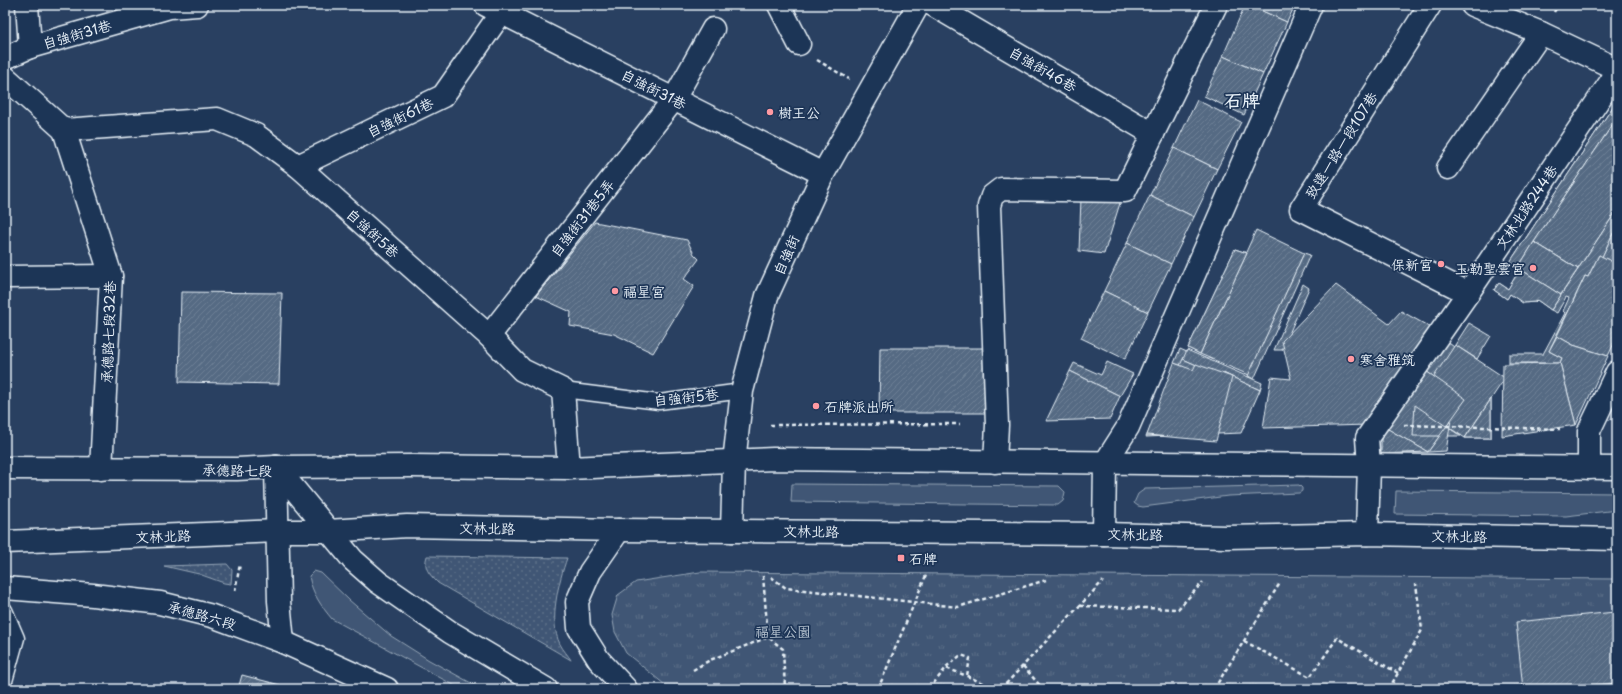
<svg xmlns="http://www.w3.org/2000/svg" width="1622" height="694" font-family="'Playpen Sans','LXGW WenKai TC',sans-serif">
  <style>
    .grass { fill: #415774; stroke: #94a4b6 }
    .park { fill: url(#park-tufts); stroke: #94a4b6 }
    .garden { fill: url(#garden-dots); stroke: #94a4b6 }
    .building { fill: url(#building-hatch); stroke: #e8f1f8 }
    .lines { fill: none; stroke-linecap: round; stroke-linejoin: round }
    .lane-casing { stroke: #e8f1f8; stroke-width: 17 }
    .street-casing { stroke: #e8f1f8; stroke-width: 25 }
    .secondary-casing { stroke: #e8f1f8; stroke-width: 25 }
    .primary-casing { stroke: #e8f1f8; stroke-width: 25 }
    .path { stroke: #e8f1f8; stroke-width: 2.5; stroke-dasharray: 4 3; stroke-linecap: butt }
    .lane { stroke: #1d3557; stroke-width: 14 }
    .street { stroke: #1d3557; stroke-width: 22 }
    .secondary { stroke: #1d3557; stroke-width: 22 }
    .primary { stroke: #1d3557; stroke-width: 22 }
    .poi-dot { fill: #ff9aa2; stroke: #1d3557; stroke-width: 1.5 }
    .labels { text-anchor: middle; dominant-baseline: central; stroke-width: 3.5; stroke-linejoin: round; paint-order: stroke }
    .street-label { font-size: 14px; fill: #e8f1f8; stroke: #1d3557 }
    .poi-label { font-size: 14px; fill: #e8f1f8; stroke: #1d3557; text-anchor: start }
    .park-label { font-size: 14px; fill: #b6c3d0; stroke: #1d3557 }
    .district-label { font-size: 18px; font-weight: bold; fill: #e8f1f8; stroke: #1d3557 }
  </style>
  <defs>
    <pattern id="park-tufts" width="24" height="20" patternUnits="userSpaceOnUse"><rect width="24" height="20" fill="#415774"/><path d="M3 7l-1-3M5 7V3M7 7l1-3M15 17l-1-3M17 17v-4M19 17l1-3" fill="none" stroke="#5c7089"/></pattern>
    <pattern id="garden-dots" width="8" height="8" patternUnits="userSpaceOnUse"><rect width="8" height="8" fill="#415774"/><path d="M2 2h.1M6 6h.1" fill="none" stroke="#5c7089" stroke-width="1.8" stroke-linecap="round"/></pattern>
    <pattern id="building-hatch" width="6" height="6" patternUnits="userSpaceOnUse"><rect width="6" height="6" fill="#556a83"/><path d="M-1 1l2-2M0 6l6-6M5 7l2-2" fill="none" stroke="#6d8095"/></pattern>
  </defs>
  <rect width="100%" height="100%" fill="#294061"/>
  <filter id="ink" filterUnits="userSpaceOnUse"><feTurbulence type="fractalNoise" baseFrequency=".025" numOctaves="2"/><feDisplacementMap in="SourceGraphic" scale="8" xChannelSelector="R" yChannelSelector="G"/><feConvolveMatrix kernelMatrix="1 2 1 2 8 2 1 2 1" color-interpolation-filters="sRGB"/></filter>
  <g filter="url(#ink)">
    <g class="grass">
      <polygon points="792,484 1059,486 1065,492 1063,501 1058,505 791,502"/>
      <polygon points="1299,485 1302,488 1302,491 1299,493 1228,496 1143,507 1138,506 1134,503 1138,494 1145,489"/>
      <polygon points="1396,491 1617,493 1617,510 1566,516 1395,514"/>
      <path d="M 314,571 L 321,573 L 349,600 L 391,636 L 429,660 L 482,689 L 461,689 L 332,619 C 321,606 312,593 309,576 Z"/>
    </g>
    <g class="park">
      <polygon points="1617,388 1617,420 1602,419"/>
      <polygon points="700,572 1617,579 1617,689 670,689 626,653 615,632 612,615 618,595 636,582"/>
    </g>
    <g class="garden">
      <path d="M 427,556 L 567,558 C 559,581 548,621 560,644 C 563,650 568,655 571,660 L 438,583 C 429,574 423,568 427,556 Z"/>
      <polygon points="227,564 232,570 231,584 224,583 199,574 164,566"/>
    </g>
    <g class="building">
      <polygon points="1245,5 1249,5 1287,22 1263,74 1223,56"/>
      <polygon points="1249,5 1295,5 1287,22"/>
      <polygon points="1223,56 1263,74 1244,115 1204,96"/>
      <polygon points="1197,100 1241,122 1217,169 1174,148"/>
      <polygon points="1614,105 1617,107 1617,118 1518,268 1510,262"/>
      <polygon points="1614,105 1617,107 1617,118 1518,268 1510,262"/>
      <polygon points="1617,118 1617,210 1578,269 1534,242"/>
      <polygon points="1617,118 1617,210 1578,269 1534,242"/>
      <polygon points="1174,148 1217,169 1194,217 1150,195"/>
      <polygon points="1150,195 1194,217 1171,264 1127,243"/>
      <polygon points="1081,198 1121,200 1104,254 1079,251"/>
      <polygon points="1617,210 1617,225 1602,257 1599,255 1588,277 1585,276 1549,351 1562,358 1560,363 1509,363 1509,354 1543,354 1565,313 1563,311 1569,298 1566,297 1557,313 1551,310"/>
      <polygon points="595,222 687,240 694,254 699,259 684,279 694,286 653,353 614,334 570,326 571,312 536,296"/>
      <polygon points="1617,225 1617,264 1602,257"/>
      <polygon points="1256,230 1304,253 1249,375 1200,354"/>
      <polygon points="1534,242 1578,269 1560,296 1518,268"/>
      <polygon points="1534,242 1578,269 1560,296 1518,268"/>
      <polygon points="1127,243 1171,264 1148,312 1104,291"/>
      <polygon points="1235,249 1247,253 1200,354 1188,348"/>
      <polygon points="1235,249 1247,253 1200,354 1188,348"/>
      <polygon points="1304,253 1310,255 1254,379 1248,376"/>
      <polygon points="1599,255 1617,264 1617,337 1608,356 1573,345 1557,336 1585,276 1588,277"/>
      <polygon points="1520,269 1561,295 1551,310 1537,300 1535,302 1523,303 1510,294 1507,299 1494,290 1499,283 1508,289"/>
      <polygon points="1520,269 1561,295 1551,310 1537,300 1535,302 1523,303 1510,294 1507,299 1494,290 1499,283 1508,289"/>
      <polygon points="1303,284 1309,288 1282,350 1274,350"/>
      <polygon points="1336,285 1389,324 1401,311 1437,331 1368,425 1263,428 1271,377 1291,379 1282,341"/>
      <polygon points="1104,291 1148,312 1125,359 1081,338"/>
      <polygon points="181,292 282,293 279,384 179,382"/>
      <polygon points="1469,323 1491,336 1477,359 1455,345"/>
      <polygon points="1557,336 1573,345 1608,356 1576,425 1560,363 1562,358 1549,351"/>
      <polygon points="1442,338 1465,355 1446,385 1420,367"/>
      <polygon points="1455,345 1505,378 1465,438 1415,405"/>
      <polygon points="880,348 987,348 987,413 879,413"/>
      <polygon points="1180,349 1235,373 1232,377 1196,364 1193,370 1174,363"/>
      <polygon points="1187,350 1262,383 1260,390 1223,373 1221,376 1183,359"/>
      <polygon points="1183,359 1221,376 1223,373 1260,390 1241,433 1146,437"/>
      <polygon points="1107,362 1133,374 1120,396 1070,371 1074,363 1101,375"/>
      <polygon points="1174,363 1193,370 1196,364 1232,377 1216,441 1147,435"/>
      <polygon points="1560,363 1576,425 1502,436 1503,364"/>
      <polygon points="1420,367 1466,399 1428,452 1379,424"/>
      <polygon points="1070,371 1120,396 1110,419 1046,421"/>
      <polygon points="1491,399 1491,438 1465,438"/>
      <polygon points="1491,399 1491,438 1465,438"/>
      <polygon points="1415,405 1446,426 1461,436 1413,436"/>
      <polygon points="1451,420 1446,451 1428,452"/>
      <polygon points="1381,425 1428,452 1381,454"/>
      <polygon points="1615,612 1617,630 1617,683 1559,689 1523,689 1516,622"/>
      <polygon points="242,675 280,685 280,689 238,689"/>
    </g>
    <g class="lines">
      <defs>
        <g id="lane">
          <polyline points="563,390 659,402 742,391"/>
          <polyline points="5,610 17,638 5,681"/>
        </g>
        <g id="street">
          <polyline points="27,5 30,47"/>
          <polyline points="486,5 823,174"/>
          <polyline points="779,5 799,44"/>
          <polyline points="933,5 1153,134"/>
          <polyline points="1430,5 1301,209 1468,293"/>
          <polyline points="1472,5 1541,33 1617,69"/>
          <polyline points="5,58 30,47 170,7 197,5"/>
          <polyline points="5,77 64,130 217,119 256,135 298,166 489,336 522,370 563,390 569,468"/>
          <polyline points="64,130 111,276 101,469"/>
          <polyline points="298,166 443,96 501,13 509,5"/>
          <polyline points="1448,168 1541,33"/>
          <polyline points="5,277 111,276"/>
          <polyline points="489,336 674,99 713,29"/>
          <polyline points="995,462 997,425 989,206 992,196 1001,189 1125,191 1216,5"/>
          <polyline points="1589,468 1589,431 1617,372"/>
          <polyline points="732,531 734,462 742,391 767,296 823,174 918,5"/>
          <polyline points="1104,534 1105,463 1128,427 1311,5"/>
          <polyline points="1367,534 1369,465 1367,438 1468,293 1612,80 1617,75"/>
        </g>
        <g id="secondary">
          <polyline points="276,467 412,466 569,468 773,459 1617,468"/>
          <polyline points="5,542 278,531 328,531 407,526 619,530 1104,534 1226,537 1367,534 1617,539"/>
        </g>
        <g id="primary">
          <polyline points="276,467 353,560 378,582 450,632 546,689"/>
          <polyline points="276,467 279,601 283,642"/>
          <polyline points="5,468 237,469 276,467"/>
          <polyline points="619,530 590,572 577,602 579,628 599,660 626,689"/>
          <polyline points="5,588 93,595 160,603 212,616 283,642 387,689"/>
        </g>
      </defs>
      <use href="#lane" class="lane-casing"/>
      <use href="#street" class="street-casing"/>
      <use href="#secondary" class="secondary-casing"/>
      <use href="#primary" class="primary-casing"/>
      <g class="path">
        <polyline points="1554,12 1558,5"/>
        <polyline points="817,60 849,79"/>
        <polyline points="770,425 960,424"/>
        <polyline points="1404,425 1560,429"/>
        <polyline points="763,576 768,637 783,649 785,689"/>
        <polyline points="771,577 786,588 958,607 1046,580"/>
        <polyline points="235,591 240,564"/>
        <polyline points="1080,606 1178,609 1203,582"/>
        <polyline points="1244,641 1310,677 1337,638 1398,673"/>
        <polyline points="1023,666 1043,689"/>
        <polyline points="946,667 961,655 970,658 967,676"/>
        <polyline points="693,670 710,660 768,637"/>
        <polyline points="878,689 927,573"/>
        <polyline points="929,689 946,668 967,676 995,689"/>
        <polyline points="1001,689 1103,581"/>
        <polyline points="1214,689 1280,583"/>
        <polyline points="1389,689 1422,630 1416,584"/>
      </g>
      <use href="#lane" class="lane"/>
      <use href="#street" class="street"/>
      <use href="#secondary" class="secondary"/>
      <use href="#primary" class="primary"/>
    </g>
  </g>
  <g class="poi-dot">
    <circle cx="770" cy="112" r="4"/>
    <circle cx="1441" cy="264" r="4"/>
    <circle cx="1533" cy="268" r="4"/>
    <circle cx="615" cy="291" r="4"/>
    <circle cx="1351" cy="359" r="4"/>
    <circle cx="816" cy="406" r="4"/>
    <rect x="897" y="554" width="8" height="8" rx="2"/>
  </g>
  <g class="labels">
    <g class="street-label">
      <text transform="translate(77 34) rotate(-16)">自強街31巷</text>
      <text transform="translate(1043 69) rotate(30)">自強街46巷</text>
      <text transform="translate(654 89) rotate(27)">自強街31巷</text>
      <text transform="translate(400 117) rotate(-26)">自強街61巷</text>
      <text transform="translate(1341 145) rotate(-58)">致遠一路一段107巷</text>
      <text transform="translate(1526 207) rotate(-56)">文林北路244巷</text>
      <text transform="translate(582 218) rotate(-52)">自強街31巷5弄</text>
      <text transform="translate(373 233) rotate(42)">自強街5巷</text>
      <text transform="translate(786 255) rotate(-66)">自強街</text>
      <text transform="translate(108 332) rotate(-88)">承德路七段32巷</text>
      <text transform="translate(686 397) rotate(-6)">自強街5巷</text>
      <text transform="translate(237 470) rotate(1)">承德路七段</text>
      <text transform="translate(487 528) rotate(1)">文林北路</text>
      <text transform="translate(811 531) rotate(1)">文林北路</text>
      <text transform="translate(1135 534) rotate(1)">文林北路</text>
      <text transform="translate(163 536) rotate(-2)">文林北路</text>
      <text transform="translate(1459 536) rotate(1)">文林北路</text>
      <text transform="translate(202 615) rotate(16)">承德路六段</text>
    </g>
    <g class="poi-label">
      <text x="778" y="112">樹王公</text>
      <text x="1433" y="264" text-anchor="end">保新宮</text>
      <text x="1525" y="268" text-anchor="end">玉勒聖雲宮</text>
      <text x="623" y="291">福星宮</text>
      <text x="1359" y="359">寒舍雅筑</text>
      <text x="824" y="406">石牌派出所</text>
      <text x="909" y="558">石牌</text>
    </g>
    <g class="park-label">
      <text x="783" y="631">福星公園</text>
    </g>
    <g class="district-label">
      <text x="1242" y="99">石牌</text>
    </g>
  </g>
  <rect width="1622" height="694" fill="none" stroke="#1d3557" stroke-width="20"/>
  <rect x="10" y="10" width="1602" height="674" fill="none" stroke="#e8f1f8" stroke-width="1.5" filter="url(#ink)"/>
</svg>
